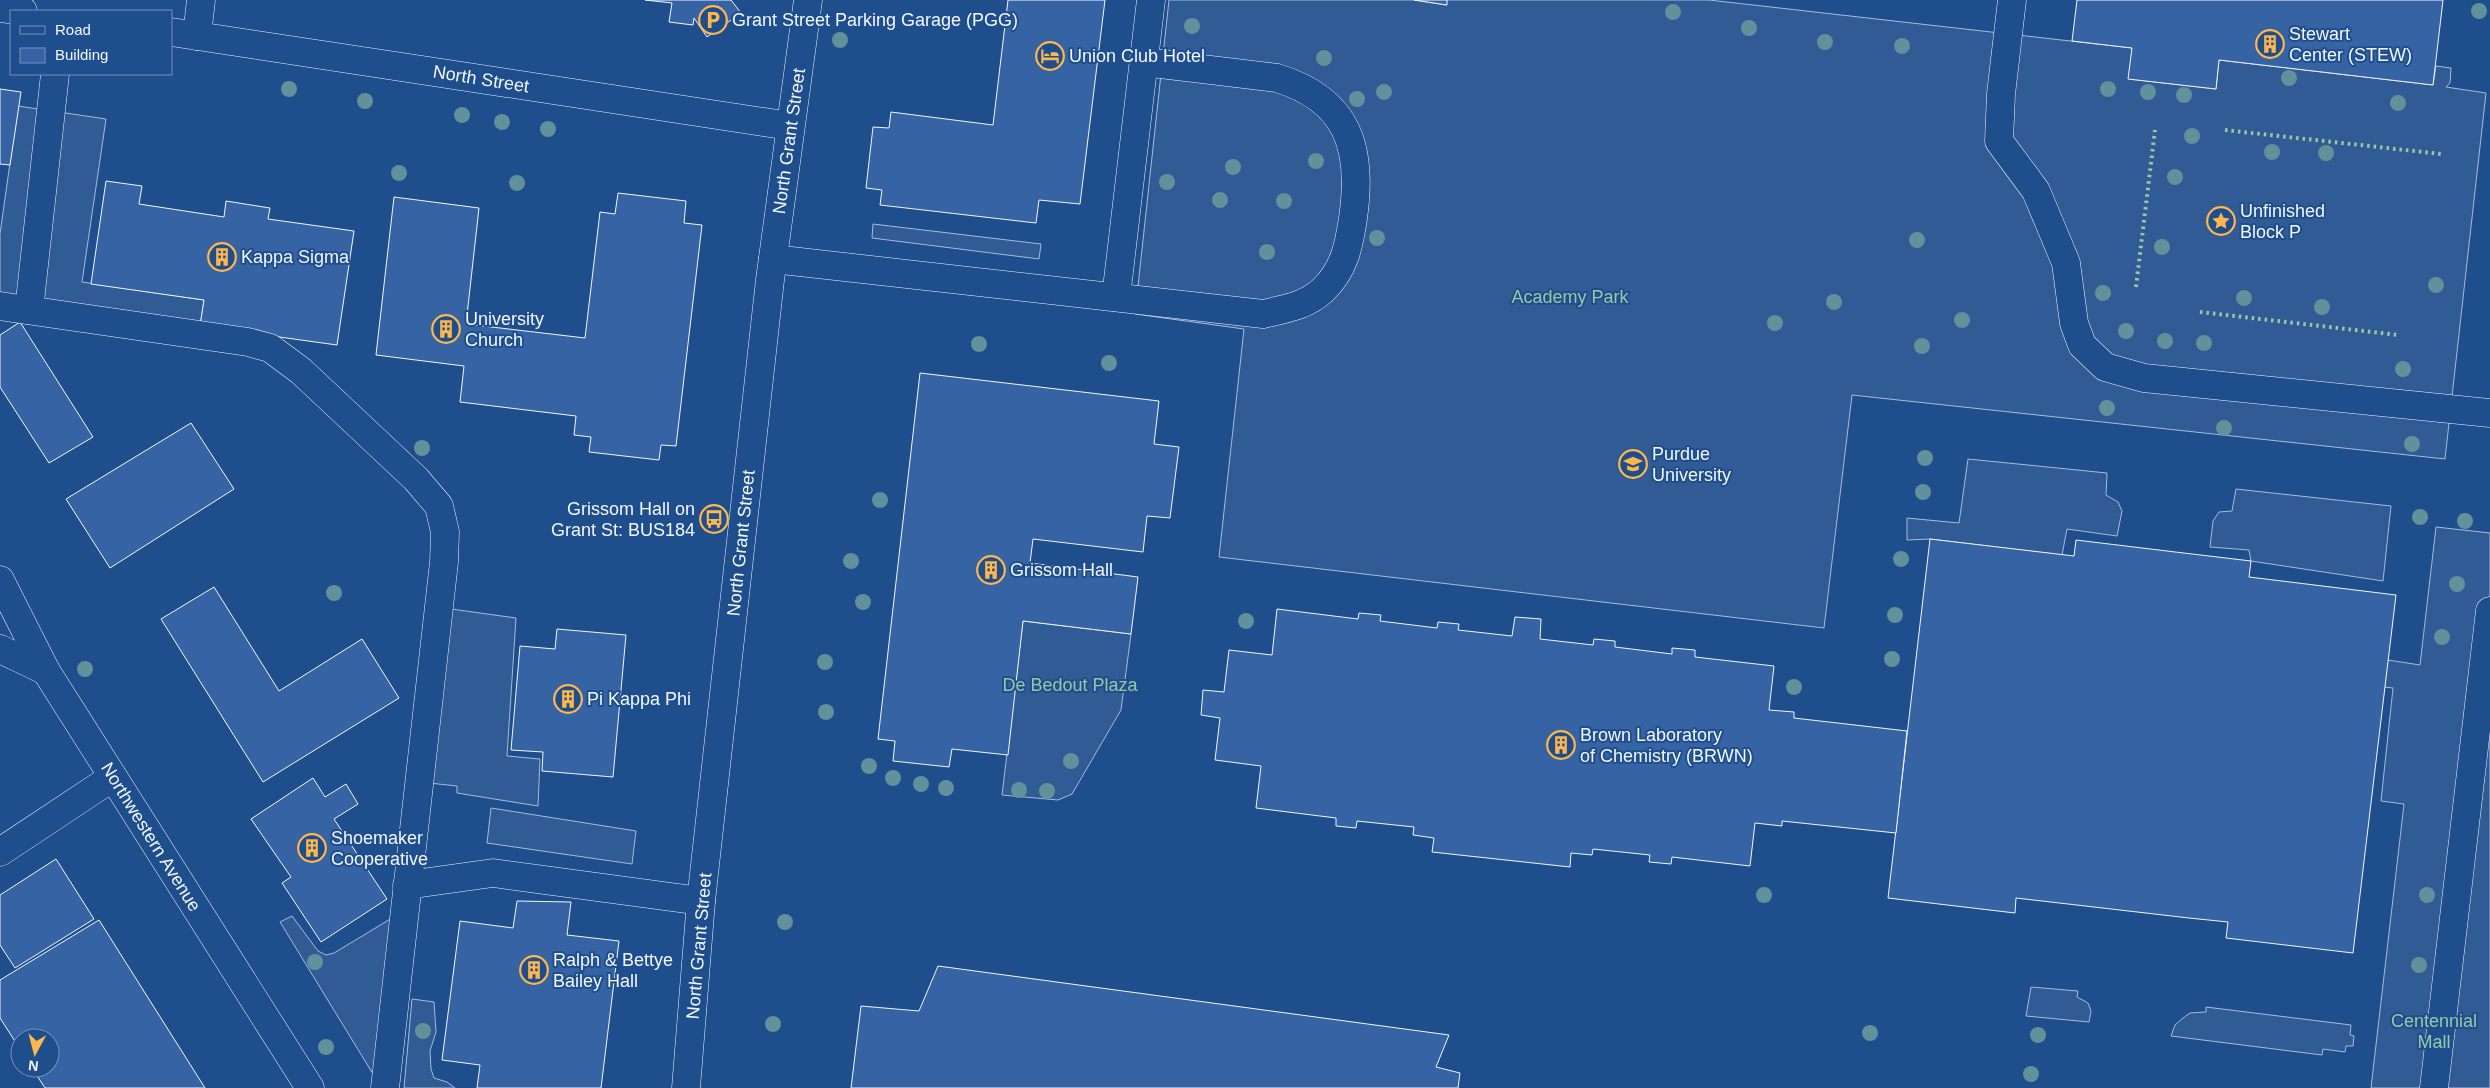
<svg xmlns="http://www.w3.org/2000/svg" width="2490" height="1088" font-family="Arial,sans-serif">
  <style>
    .built { fill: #305b95; stroke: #a8bbd7 }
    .building { fill: #3563a3; stroke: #f2f6ff }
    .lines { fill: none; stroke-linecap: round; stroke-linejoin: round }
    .minor-casing { stroke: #f2f6ff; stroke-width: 29 }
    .major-casing { stroke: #f2f6ff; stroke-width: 29 }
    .minor { stroke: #1f4e8c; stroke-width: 28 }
    .major { stroke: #1f4e8c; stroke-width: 28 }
    .hedge { stroke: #97c8a6; stroke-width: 4; stroke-dasharray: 2.5 4; stroke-linecap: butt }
    .tree { fill: #61919a }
    .labels { text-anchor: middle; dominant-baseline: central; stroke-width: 4; stroke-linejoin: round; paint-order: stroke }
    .poi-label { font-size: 18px; fill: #f2f6ff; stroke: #1f4e8c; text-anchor: start }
    .street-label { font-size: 18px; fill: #f2f6ff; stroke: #1f4e8c }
    .park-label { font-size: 18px; fill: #97c8a6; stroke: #1f4e8c }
  </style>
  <rect width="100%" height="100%" fill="#1f4e8c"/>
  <g class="built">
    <polygon points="1169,0 1414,0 1446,5 1447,0 1709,0 2132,48 2129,79 2216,89 2219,60 2433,85 2436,66 2451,68 2450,83 2446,87 2486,93 2445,459 1852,395 1824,628 1219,557 1244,329 1135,314"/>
    <polygon points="18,106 106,119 82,282 204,300 200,326 0,296 0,234"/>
    <polygon points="873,224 1041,244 1039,259 872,238"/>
    <polygon points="1968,459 2107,473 2106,495 2118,502 2122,511 2117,536 2067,529 2062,555 1930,539 1907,540 1907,518 1959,523"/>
    <polygon points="2236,489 2391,506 2383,581 2251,561 2249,550 2210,547 2213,521 2219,512 2232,511"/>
    <polygon points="2436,527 2490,533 2490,1088 2371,1088 2404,804 2381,801 2393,688 2384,687 2388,660 2420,665"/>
    <polygon points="451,609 516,618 507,756 540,759 538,806 457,793 457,786 429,783"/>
    <polygon points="1023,621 1131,634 1121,710 1072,794 1058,800 1002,795"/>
    <polygon points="491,808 636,831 632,864 487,843"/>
    <polygon points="292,916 318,951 326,955 334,953 392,918 373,1074 280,922"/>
    <polygon points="2031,987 2078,991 2077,997 2088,1003 2091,1011 2089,1022 2026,1016"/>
    <polygon points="412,999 434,1002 436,1032 430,1051 431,1069 434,1078 447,1082 455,1088 404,1088"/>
    <polygon points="2206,1007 2351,1025 2350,1035 2354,1036 2353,1046 2346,1046 2345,1052 2323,1049 2322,1055 2171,1036 2175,1025 2183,1018 2190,1013 2206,1012"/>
  </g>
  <g class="building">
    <polygon points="645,0 731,0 741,13 707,37 694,18 693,25 669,22 672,3"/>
    <polygon points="1008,0 1105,0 1080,204 1039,200 1036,223 880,205 882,190 866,188 873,127 889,128 891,112 993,125"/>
    <polygon points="1414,0 1447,0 1447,5"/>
    <polygon points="2077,0 2443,0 2433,85 2219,60 2216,89 2128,79 2132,48 2072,41"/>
    <polygon points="0,89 21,92 10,165 0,164"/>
    <polygon points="106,181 142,186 139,204 224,217 226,201 270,208 268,219 354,231 337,345 200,326 204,300 91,284"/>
    <polygon points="618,193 686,201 684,223 702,225 676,446 661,445 659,460 589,452 591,437 574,435 576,416 460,402 464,366 376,355 394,197 479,208 466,324 585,338 600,212 615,214"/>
    <polygon points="20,322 93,437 49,463 0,387 0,335"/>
    <polygon points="920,373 1159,401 1154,444 1179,447 1170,518 1147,516 1143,552 1033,539 1030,563 1138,577 1131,634 1023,621 1008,755 952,749 949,767 893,761 895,741 878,739"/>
    <polygon points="191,423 234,489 110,568 66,499"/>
    <polygon points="1930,539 2074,556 2076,540 2167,551 2251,561 2249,577 2396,595 2353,953 2226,938 2228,922 2189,918 2016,898 2015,913 1888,898"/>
    <polygon points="214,587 279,691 362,639 399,698 263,782 161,619"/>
    <polygon points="1277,609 1358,619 1359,613 1381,615 1380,621 1437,628 1438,622 1459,624 1458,630 1512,636 1515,617 1541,619 1540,639 1593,645 1594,639 1615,641 1615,647 1672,654 1672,648 1695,650 1695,657 1774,666 1769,710 1794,712 1794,718 1907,731 1896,833 1782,821 1782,826 1755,823 1750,866 1672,857 1671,864 1649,862 1650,855 1593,849 1592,855 1571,853 1570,867 1432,852 1434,838 1413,835 1414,827 1357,821 1356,828 1336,826 1336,818 1256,808 1261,766 1215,760 1220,718 1201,715 1202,703 1203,690 1224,692 1229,650 1272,655"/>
    <polygon points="557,629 626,635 613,777 542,771 543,752 511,750 520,646 555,649"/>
    <polygon points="313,778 325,797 346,784 358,804 334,819 387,899 321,942 282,883 291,877 251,819"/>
    <polygon points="56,859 94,919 15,968 0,945 0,895"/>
    <polygon points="517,901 571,902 567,935 619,941 601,1088 477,1088 480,1065 442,1060 460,921 513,928"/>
    <polygon points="99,920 205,1088 45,1088 32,1068 50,1068 50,1038 20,1038 20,1049 0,1018 0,980"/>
    <polygon points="938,966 1449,1035 1436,1067 1460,1073 1458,1088 851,1088 861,1006 919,1011"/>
  </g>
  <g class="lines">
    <defs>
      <g id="minor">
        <polyline points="2012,0 2001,94 1999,141 2036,191 2066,263 2074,323 2082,345 2105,367 2144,378 2490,413"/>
        <polyline points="0,8 23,11"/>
        <polyline points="171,32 790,126"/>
        <polyline points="197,36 201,0"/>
        <path d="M 773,259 L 1263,314 C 1285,309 1306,306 1323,290 C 1344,270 1349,246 1353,218 C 1363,149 1349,100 1277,78 L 1144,62"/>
        <polyline points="1116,297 1151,0"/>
        <polyline points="0,306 248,342 270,348 301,371 416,479 439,506 445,532 444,562 385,1088"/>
        <polyline points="29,310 55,74"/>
        <polyline points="0,580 46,671"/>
        <polyline points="0,852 113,777"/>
        <polyline points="407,885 493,873 701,901"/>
        <polyline points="686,1088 701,901 770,280 808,0"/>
        <polyline points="2434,1088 2490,611"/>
      </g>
      <polyline id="major" points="0,649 46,671 310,1088"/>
    </defs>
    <use href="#minor" class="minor-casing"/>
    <use href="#major" class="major-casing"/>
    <use href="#minor" class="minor"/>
    <use href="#major" class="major"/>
    <g class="hedge">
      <polyline points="2225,130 2441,154"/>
      <polyline points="2136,287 2155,130"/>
      <polyline points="2200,312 2399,335"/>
    </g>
  </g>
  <g class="tree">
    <circle cx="2479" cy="11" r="8"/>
    <circle cx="1673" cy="12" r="8"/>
    <circle cx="1192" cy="26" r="8"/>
    <circle cx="1749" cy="28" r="8"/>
    <circle cx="840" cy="40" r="8"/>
    <circle cx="1825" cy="42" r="8"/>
    <circle cx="1902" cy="46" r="8"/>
    <circle cx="1324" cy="58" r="8"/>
    <circle cx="2289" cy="78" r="8"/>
    <circle cx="289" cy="89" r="8"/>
    <circle cx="2108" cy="89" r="8"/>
    <circle cx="1384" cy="92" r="8"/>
    <circle cx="2148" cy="92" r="8"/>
    <circle cx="2184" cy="95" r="8"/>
    <circle cx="1357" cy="99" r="8"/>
    <circle cx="365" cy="101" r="8"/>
    <circle cx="2398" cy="103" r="8"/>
    <circle cx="462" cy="115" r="8"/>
    <circle cx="502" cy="122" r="8"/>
    <circle cx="548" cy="129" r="8"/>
    <circle cx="2192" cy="136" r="8"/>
    <circle cx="2272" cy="152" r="8"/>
    <circle cx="2326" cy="153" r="8"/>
    <circle cx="1316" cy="161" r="8"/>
    <circle cx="1233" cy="167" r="8"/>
    <circle cx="399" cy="173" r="8"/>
    <circle cx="2175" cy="177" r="8"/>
    <circle cx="1167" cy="182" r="8"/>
    <circle cx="517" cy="183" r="8"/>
    <circle cx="1220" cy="200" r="8"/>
    <circle cx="1284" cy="201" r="8"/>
    <circle cx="1377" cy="238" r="8"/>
    <circle cx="1917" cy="240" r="8"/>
    <circle cx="2162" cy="247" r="8"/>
    <circle cx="1267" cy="252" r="8"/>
    <circle cx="2436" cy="285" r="8"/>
    <circle cx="2103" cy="293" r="8"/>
    <circle cx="2244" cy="298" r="8"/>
    <circle cx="1834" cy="302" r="8"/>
    <circle cx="2322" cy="307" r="8"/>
    <circle cx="1962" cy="320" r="8"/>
    <circle cx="1775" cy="323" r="8"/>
    <circle cx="2126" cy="331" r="8"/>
    <circle cx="2165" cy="341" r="8"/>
    <circle cx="2204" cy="343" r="8"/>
    <circle cx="979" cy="344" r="8"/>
    <circle cx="1922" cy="346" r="8"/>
    <circle cx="1109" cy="363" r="8"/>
    <circle cx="2403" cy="369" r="8"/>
    <circle cx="2107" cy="408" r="8"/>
    <circle cx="2224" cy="428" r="8"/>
    <circle cx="2412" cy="444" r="8"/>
    <circle cx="422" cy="448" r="8"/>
    <circle cx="1925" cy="458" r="8"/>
    <circle cx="1923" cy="492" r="8"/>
    <circle cx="880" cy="500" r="8"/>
    <circle cx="2420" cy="517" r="8"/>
    <circle cx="2465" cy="521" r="8"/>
    <circle cx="1901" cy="559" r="8"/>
    <circle cx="851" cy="561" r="8"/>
    <circle cx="2457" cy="584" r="8"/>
    <circle cx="334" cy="593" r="8"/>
    <circle cx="863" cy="602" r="8"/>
    <circle cx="1895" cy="615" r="8"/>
    <circle cx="1246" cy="621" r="8"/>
    <circle cx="2442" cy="637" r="8"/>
    <circle cx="1892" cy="659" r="8"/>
    <circle cx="825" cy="662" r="8"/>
    <circle cx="85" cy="669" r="8"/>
    <circle cx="1794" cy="687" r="8"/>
    <circle cx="826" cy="712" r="8"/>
    <circle cx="1071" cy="761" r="8"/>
    <circle cx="869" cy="766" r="8"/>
    <circle cx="893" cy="778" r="8"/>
    <circle cx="921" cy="784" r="8"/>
    <circle cx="946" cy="788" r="8"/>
    <circle cx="1019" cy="790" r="8"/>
    <circle cx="1047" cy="791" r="8"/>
    <circle cx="1764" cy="895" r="8"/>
    <circle cx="2427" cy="895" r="8"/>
    <circle cx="785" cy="922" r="8"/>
    <circle cx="315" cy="962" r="8"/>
    <circle cx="2419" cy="965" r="8"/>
    <circle cx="773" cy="1024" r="8"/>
    <circle cx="423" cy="1031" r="8"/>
    <circle cx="1870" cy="1033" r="8"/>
    <circle cx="2038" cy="1035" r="8"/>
    <circle cx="326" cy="1047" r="8"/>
    <circle cx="2031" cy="1074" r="8"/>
  </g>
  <defs>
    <symbol id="parking-ring" viewBox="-11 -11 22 22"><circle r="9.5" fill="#1f4e8c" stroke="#ffb74d" stroke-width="1.5"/><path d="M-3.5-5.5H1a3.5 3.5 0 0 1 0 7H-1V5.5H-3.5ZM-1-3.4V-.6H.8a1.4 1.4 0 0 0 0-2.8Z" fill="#ffb74d"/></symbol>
    <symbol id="building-ring" viewBox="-11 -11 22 22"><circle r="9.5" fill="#1f4e8c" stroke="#ffb74d" stroke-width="1.5"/><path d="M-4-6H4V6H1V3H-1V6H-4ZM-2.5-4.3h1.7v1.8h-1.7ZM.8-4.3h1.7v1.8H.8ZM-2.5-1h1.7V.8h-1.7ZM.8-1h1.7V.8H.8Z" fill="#ffb74d"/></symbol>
    <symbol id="hotel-ring" viewBox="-11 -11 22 22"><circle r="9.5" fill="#1f4e8c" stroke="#ffb74d" stroke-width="1.5"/><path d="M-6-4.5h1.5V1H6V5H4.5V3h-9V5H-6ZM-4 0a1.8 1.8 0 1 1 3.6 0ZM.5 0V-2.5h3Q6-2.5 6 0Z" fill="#ffb74d"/></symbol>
    <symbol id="sight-ring" viewBox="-11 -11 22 22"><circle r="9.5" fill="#1f4e8c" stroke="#ffb74d" stroke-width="1.5"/><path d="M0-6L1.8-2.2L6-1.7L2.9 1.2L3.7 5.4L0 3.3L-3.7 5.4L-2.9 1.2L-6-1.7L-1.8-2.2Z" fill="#ffb74d"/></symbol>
    <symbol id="university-ring" viewBox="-11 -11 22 22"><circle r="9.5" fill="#1f4e8c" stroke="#ffb74d" stroke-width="1.5"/><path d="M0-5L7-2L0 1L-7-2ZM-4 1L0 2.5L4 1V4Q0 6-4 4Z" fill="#ffb74d"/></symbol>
    <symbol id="bus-ring" viewBox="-11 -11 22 22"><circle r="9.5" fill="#1f4e8c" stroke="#ffb74d" stroke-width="1.5"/><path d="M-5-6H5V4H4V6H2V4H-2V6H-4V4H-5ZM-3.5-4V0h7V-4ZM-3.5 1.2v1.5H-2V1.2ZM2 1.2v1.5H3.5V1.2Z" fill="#ffb74d"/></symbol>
  </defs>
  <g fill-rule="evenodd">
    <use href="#parking-ring" x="697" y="4" width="32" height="32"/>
    <use href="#building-ring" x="2254" y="28" width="32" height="32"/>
    <use href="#hotel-ring" x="1034" y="40" width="32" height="32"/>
    <use href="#sight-ring" x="2205" y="205" width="32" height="32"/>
    <use href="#building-ring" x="206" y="241" width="32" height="32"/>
    <use href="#building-ring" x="430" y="313" width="32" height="32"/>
    <use href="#university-ring" x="1617" y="448" width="32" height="32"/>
    <use href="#bus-ring" x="698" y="503" width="32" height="32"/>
    <use href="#building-ring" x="975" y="554" width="32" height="32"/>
    <use href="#building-ring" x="552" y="683" width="32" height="32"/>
    <use href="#building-ring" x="1545" y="729" width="32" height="32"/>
    <use href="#building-ring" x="296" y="832" width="32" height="32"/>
    <use href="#building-ring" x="518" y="954" width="32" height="32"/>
  </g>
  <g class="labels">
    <g class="poi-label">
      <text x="732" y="20">Grant Street Parking Garage (PGG)</text>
      <text x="2289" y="34">Stewart<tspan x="2289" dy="21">Center (STEW)</tspan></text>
      <text x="1069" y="56">Union Club Hotel</text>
      <text x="2240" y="211">Unfinished<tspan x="2240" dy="21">Block P</tspan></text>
      <text x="241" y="257">Kappa Sigma</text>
      <text x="465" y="319">University<tspan x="465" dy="21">Church</tspan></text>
      <text x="1652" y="454">Purdue<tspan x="1652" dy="21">University</tspan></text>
      <text x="695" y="509" text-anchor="end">Grissom Hall on<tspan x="695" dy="21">Grant St: BUS184</tspan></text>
      <text x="1010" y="570">Grissom Hall</text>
      <text x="587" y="699">Pi Kappa Phi</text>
      <text x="1580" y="735">Brown Laboratory<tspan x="1580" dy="21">of Chemistry (BRWN)</tspan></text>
      <text x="331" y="838">Shoemaker<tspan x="331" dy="21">Cooperative</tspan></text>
      <text x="553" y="960">Ralph &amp; Bettye<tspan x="553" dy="21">Bailey Hall</tspan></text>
    </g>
    <g class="street-label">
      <text transform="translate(481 79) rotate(9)">North Street</text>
      <text transform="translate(789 141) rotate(-82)">North Grant Street</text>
      <text transform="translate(741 543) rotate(-84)">North Grant Street</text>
      <text transform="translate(151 837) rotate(58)">Northwestern Avenue</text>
      <text transform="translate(699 946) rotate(-85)">North Grant Street</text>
    </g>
    <g class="park-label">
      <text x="1570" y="297">Academy Park</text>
      <text x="1070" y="685">De Bedout Plaza</text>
      <text x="2434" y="1021">Centennial<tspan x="2434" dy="21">Mall</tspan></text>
    </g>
  </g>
  <rect x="10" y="10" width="162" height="65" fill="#1f4e8c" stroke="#7391ba"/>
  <rect x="20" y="26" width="25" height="8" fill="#1f4e8c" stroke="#7391ba"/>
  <text x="55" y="35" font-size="15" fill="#f2f6ff">Road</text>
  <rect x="20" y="48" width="25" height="15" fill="#3563a3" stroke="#7391ba"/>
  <text x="55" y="60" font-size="15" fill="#f2f6ff">Building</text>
  <g transform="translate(35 1053) rotate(187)"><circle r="24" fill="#1f4e8c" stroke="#7391ba"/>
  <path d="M0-4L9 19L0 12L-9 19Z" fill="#ffb74d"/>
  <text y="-8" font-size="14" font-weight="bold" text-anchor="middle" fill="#f2f6ff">N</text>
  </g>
</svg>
